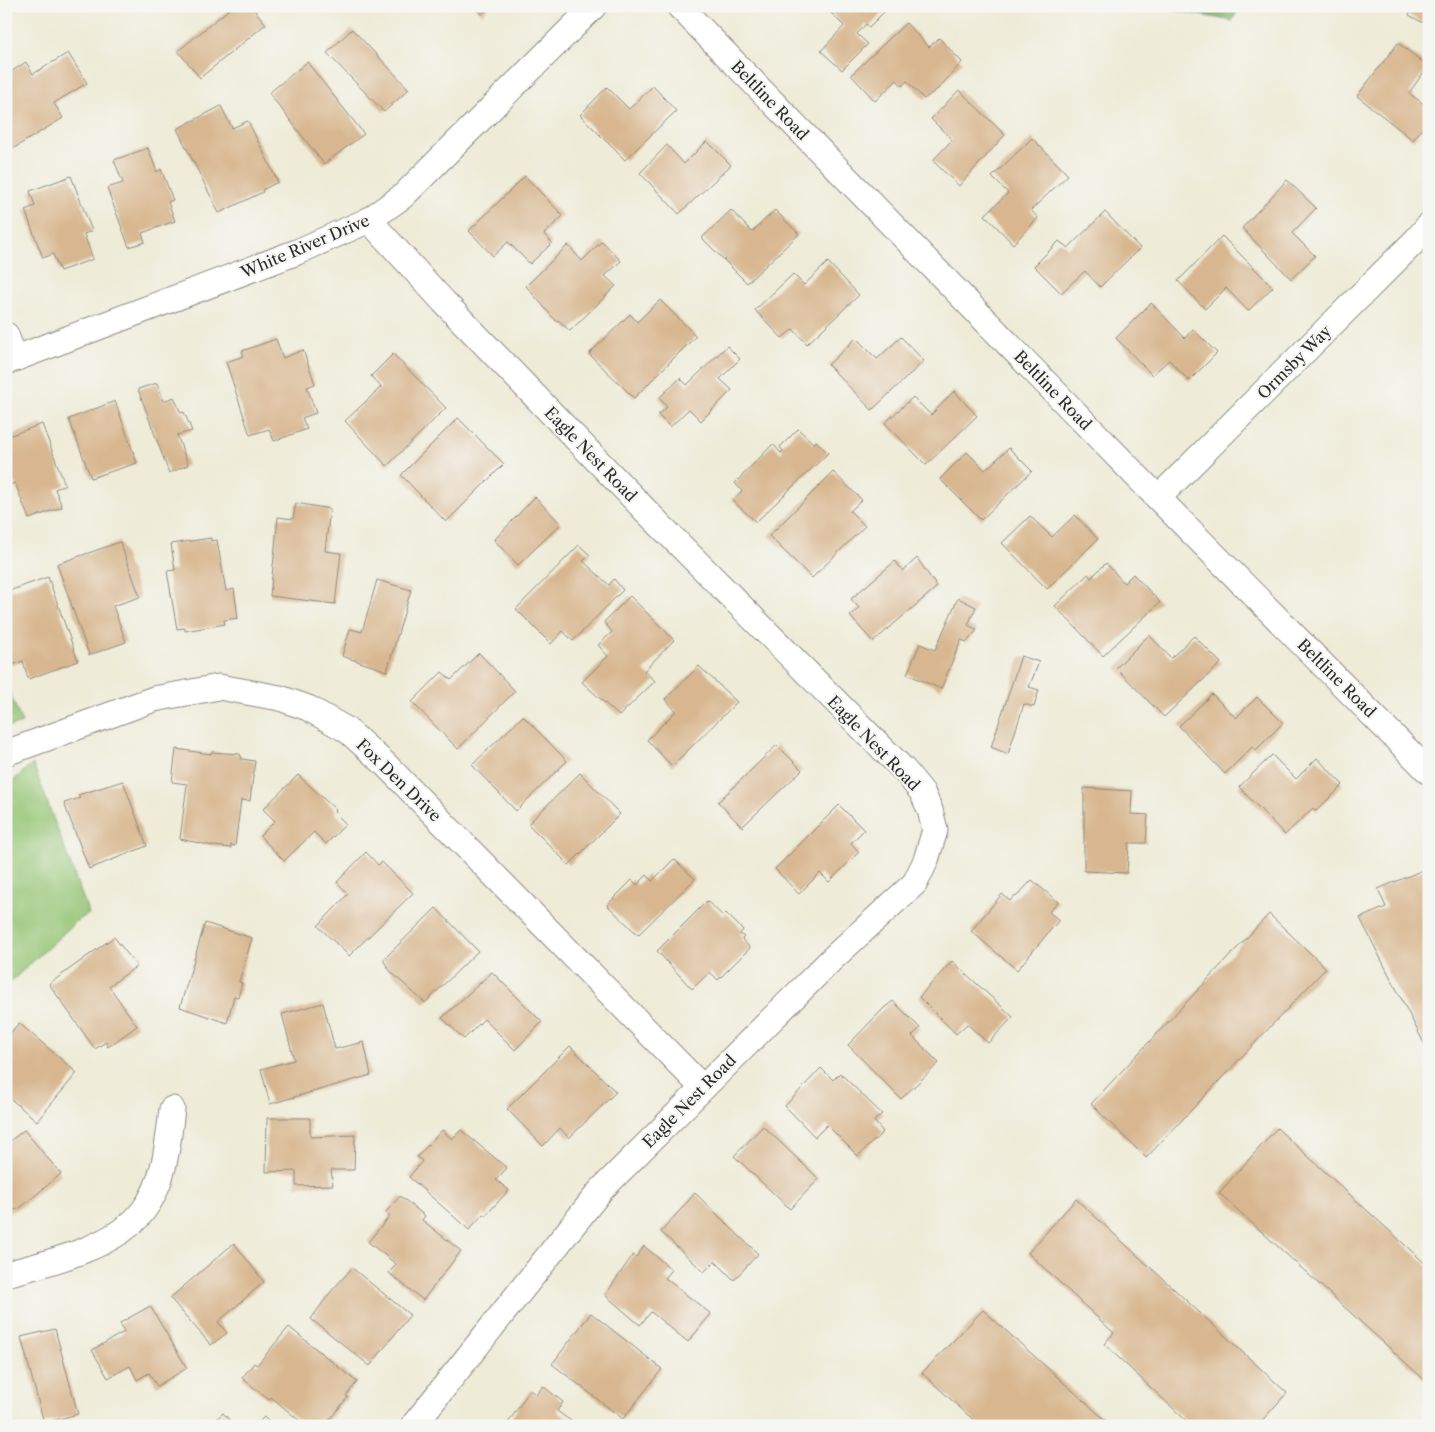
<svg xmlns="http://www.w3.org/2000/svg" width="1435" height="1432" font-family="'Libre Caslon Text',serif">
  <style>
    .green { fill: #95c574; stroke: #607850 }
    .forest { fill: #78aa66; stroke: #526a48 }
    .building { fill: #d8b790 }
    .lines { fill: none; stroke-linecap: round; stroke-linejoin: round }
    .minor-casing { stroke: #8c8b81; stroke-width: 27 }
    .minor { stroke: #fff; stroke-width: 25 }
    .labels { text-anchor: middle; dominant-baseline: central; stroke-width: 4.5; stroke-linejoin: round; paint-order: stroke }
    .street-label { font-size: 16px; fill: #2b2b2b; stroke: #f6f6f2 }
  </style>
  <rect width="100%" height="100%" fill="#f6f6f2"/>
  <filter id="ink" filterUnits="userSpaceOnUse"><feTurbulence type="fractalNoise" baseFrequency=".02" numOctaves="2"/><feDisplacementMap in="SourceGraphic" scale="10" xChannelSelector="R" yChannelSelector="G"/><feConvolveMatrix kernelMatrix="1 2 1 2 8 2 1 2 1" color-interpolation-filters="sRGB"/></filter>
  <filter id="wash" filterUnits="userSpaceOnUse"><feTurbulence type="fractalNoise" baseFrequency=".0096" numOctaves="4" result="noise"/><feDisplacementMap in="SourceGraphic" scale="20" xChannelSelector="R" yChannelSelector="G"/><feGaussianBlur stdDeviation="1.12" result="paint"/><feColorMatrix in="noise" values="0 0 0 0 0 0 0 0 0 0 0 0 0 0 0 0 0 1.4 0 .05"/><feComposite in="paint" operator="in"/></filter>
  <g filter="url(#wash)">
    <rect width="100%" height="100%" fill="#eeebd7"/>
    <g class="green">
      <polygon points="6,684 22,723 8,727 6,727"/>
      <polygon points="33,764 89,914 78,920 6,986 6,796 15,779"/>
    </g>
    <polygon class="forest" points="1164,6 1240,6 1232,21 1168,9"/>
    <g id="blocks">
      <g class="building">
        <polygon points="233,6 251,6 266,24 200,78 178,51"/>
        <polygon points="474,6 490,6 482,14"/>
        <polygon points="824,6 890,6 869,27 866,24 857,34 868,44 842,70 821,51 844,26"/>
        <polygon points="1414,6 1429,6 1429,26 1409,15"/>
        <polygon points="906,23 929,47 939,38 962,62 939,88 924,99 907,81 902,86 897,80 875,101 851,75"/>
        <polygon points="352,29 409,89 384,112 327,53"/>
        <polygon points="1398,43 1428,66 1409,93 1429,108 1429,120 1413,140 1357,96"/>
        <polygon points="68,53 87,83 54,103 63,118 14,148 6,135 6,75 26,62 33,74"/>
        <polygon points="307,62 364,134 324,164 269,93"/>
        <polygon points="653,86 676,111 625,160 580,115 607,87 629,109"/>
        <polygon points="959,90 1005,135 959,186 934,162 934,159 952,140 931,119"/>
        <polygon points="221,106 232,128 248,121 278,182 262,190 263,192 219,213 177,129"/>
        <polygon points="1032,138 1068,175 1031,210 1038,218 1013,244 985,215 1008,193 992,177"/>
        <polygon points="707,141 731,165 679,214 640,173 667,145 684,164"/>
        <polygon points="148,148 157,172 161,169 173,200 168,202 175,221 142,233 145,242 129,247 107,188 123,183 114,160"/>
        <polygon points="71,176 92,231 84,234 93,259 60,271 53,254 43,258 25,210 35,206 30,191"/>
        <polygon points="525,176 563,216 544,234 552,243 530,264 508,242 493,256 469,231"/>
        <polygon points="1287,180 1316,208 1292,233 1315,256 1291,279 1242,228"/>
        <polygon points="731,210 752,232 775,210 799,234 747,283 702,238"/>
        <polygon points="1105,212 1140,248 1100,287 1085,271 1061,293 1034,266 1059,241 1068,248"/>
        <polygon points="1222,236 1273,287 1248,311 1226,288 1205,309 1178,281"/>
        <polygon points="602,241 621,261 605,276 616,286 570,331 558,320 556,321 526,286 568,245 582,261"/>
        <polygon points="828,262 859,295 807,344 793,329 782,338 755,310 793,274 804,285"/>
        <polygon points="660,300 696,336 634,398 589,354 630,314 637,322"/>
        <polygon points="1151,303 1185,338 1193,329 1217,353 1189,381 1169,360 1152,375 1116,338"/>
        <polygon points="901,337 924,361 872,410 828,365 856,338 877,359"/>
        <polygon points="276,339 283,358 303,350 315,384 307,387 316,413 302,418 307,429 274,441 269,429 250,435 226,362 244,356 242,351"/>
        <polygon points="727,346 740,359 720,379 732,390 701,421 689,409 670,427 658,415 667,407 659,398 680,378 687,385"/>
        <polygon points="393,354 446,408 387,466 345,421 381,387 371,376"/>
        <polygon points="157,383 164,401 174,397 181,413 184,412 192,431 177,435 188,465 169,473 138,389"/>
        <polygon points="954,391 977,416 926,465 885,423 913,397 931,415"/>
        <polygon points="115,401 137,463 91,478 69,419"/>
        <polygon points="458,418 504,464 446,522 401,475"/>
        <polygon points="42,424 65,485 55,489 62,507 29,519 15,483 6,486 6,437"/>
        <polygon points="798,429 814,444 816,441 828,453 756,522 732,500 742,491 735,483 773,444 781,453 783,451 780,447"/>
        <polygon points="1009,448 1032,471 981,520 940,479 967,452 985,470"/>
        <polygon points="833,472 862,500 850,511 865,526 812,578 769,536"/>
        <polygon points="535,497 561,524 518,565 494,540"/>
        <polygon points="296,503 330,509 325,551 341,553 335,604 270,596 278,517 293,519"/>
        <polygon points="1075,515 1098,539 1047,589 1002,543 1030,516 1052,537"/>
        <polygon points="211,538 211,541 217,540 226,591 234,589 238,618 224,620 225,624 185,631 185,628 177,629 167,571 175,570 171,544"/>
        <polygon points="120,542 140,597 113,606 126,642 89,655 57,564"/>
        <polygon points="579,545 590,555 583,561 609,585 614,579 623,590 573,641 563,631 551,644 516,609"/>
        <polygon points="917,558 937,587 873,642 850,616 859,608 851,599 895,561 903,571"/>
        <polygon points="1106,563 1124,583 1133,574 1160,602 1103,656 1055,606 1088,574 1091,578"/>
        <polygon points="48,577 78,661 28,679 23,661 9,666 6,657 6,622 8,621 6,592"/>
        <polygon points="377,580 411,590 387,671 342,656 350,629 362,632"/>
        <polygon points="630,596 674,640 644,671 655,681 619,716 582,682 608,656 598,645 612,632 604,622"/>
        <polygon points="958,598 976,607 968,625 977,630 967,642 961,640 941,689 907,674 920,644 935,650"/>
        <polygon points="1149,635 1171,658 1194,636 1221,663 1164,717 1116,668"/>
        <polygon points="479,653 515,691 458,749 412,702 442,672 451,680"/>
        <polygon points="1021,656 1039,662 1029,687 1039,690 1034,707 1024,704 1008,754 991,747"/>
        <polygon points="699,666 737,702 672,766 647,740 676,711 665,699"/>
        <polygon points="1212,694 1236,718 1257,697 1283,723 1256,750 1252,747 1225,774 1179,726"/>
        <polygon points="523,716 567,761 516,811 472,765"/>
        <polygon points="777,745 802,770 742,827 718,802"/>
        <polygon points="176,749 211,754 211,752 240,754 242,759 255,761 250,801 241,800 235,846 231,845 231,848 213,846 180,839 187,784 172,782"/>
        <polygon points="1272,755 1296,779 1317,758 1343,785 1316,811 1313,808 1285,835 1239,787"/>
        <polygon points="580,773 620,814 569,865 528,824"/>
        <polygon points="298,775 336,810 334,812 346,824 326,844 314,832 284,861 260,836 275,821 263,809"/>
        <polygon points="123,781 147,846 89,869 64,803 80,798 78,795"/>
        <polygon points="1084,788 1132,791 1131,814 1148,815 1146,843 1129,843 1127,873 1084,871"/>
        <polygon points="839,805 864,830 851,843 859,852 829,882 820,873 799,894 775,869"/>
        <polygon points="366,852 378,865 382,862 413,893 349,956 318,926 348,894 337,882"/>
        <polygon points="674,859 695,879 638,935 607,905 632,880 637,885 647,875 652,881"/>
        <polygon points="1423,870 1429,881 1429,1053 1360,918 1386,907 1378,889"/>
        <polygon points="1032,880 1058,902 1049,912 1059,920 1017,970 971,931 1002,894 1010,901 1015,895 1016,897"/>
        <polygon points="707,901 723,916 726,913 743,930 740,934 744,937 742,939 750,948 718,980 710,972 692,989 657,951"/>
        <polygon points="436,908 478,951 425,1003 391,972 383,960"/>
        <polygon points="1269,914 1326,968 1146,1158 1091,1104"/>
        <polygon points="205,923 252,938 239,982 242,983 238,997 234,996 227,1023 180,1007"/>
        <polygon points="114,937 137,966 109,986 137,1026 108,1047 106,1042 95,1049 49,984"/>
        <polygon points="952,961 1013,1017 988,1043 967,1024 956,1034 919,997"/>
        <polygon points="492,972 542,1022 515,1050 484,1019 464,1039 442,1018"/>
        <polygon points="893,1001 920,1028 912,1036 939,1063 901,1099 848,1045 884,1008"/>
        <polygon points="323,1003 335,1049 364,1042 371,1075 270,1104 261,1069 294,1060 282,1014"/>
        <polygon points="19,1023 77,1073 37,1121 6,1095 6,1038"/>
        <polygon points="570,1046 616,1092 569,1138 560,1128 543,1146 507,1109"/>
        <polygon points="821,1068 833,1080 840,1073 882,1114 874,1121 883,1132 858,1156 827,1125 815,1137 785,1106"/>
        <polygon points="267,1118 310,1118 310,1137 355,1135 354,1170 331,1170 333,1185 296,1186 296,1171 266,1172"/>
        <polygon points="763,1126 819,1179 790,1209 734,1156"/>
        <polygon points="1277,1128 1429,1267 1429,1384 1219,1193"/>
        <polygon points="24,1130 61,1174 20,1208 6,1213 6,1136 10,1141"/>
        <polygon points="442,1130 452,1139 461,1130 507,1168 496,1180 509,1190 485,1216 483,1214 469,1230 409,1177 422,1161 417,1157"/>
        <polygon points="695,1193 758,1254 734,1280 715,1261 704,1272 661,1232"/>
        <polygon points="400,1196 425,1216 422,1220 461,1251 423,1300 389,1273 396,1264 368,1242 390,1216 386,1212"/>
        <polygon points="1076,1199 1287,1393 1257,1426 1192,1426 1104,1344 1114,1333 1028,1253"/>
        <polygon points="234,1243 264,1282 218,1322 227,1333 211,1345 170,1298"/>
        <polygon points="644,1246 672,1270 665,1278 711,1314 688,1342 651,1312 640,1325 605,1295 633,1255 636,1257"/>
        <polygon points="352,1268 410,1315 370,1366 311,1319 329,1294"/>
        <polygon points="150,1306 187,1368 157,1386 149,1373 137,1380 130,1366 108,1378 92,1350 124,1332 120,1323"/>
        <polygon points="983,1310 1112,1426 980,1426 922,1373"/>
        <polygon points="591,1313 662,1369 623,1419 552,1364"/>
        <polygon points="289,1327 357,1382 346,1396 348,1397 326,1424 324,1423 322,1426 306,1426 271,1397 269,1400 242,1378 254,1363 257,1365"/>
        <polygon points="55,1329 78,1414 44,1423 21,1337"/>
        <polygon points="543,1386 563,1402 557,1411 578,1426 506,1426 530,1390 536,1395"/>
        <polygon points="223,1413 235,1426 209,1426"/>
        <polygon points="264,1417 273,1426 255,1426"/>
      </g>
    </g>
  </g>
  <g filter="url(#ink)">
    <use href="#blocks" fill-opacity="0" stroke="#8c8b81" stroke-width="1"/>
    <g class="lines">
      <defs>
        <g id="minor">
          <polyline points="679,6 1158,498 1429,772"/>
          <polyline points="369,220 444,302 645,510 904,770 922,792 930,810 935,830 926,860 915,883 833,958 601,1190 413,1426"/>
          <polyline points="6,335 15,359"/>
          <polyline points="6,362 297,252 369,220 403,196 594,6"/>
          <polyline points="1158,498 1417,239 1429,225"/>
          <polyline points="6,753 154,699 219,687 280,698 308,708 347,730 384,763 702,1087"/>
          <path d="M 6,1274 C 48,1263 116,1247 143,1211 C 165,1183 168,1143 172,1109"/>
        </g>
      </defs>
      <use href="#minor" class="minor-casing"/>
      <use href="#minor" class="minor"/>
    </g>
  </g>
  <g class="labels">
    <g class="street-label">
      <text transform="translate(770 100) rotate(46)">Beltline Road</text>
      <text transform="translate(305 246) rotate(-23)">White River Drive</text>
      <text transform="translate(1294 362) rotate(-45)">Ormsby Way</text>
      <text transform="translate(1053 390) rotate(46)">Beltline Road</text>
      <text transform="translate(591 454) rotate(46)">Eagle Nest Road</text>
      <text transform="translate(1337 678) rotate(45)">Beltline Road</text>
      <text transform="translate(874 743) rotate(46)">Eagle Nest Road</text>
      <text transform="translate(399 780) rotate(44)">Fox Den Drive</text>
      <text transform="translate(689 1101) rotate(-45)">Eagle Nest Road</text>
    </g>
  </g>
  <rect width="1435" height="1432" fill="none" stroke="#f6f6f2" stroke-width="25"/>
</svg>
